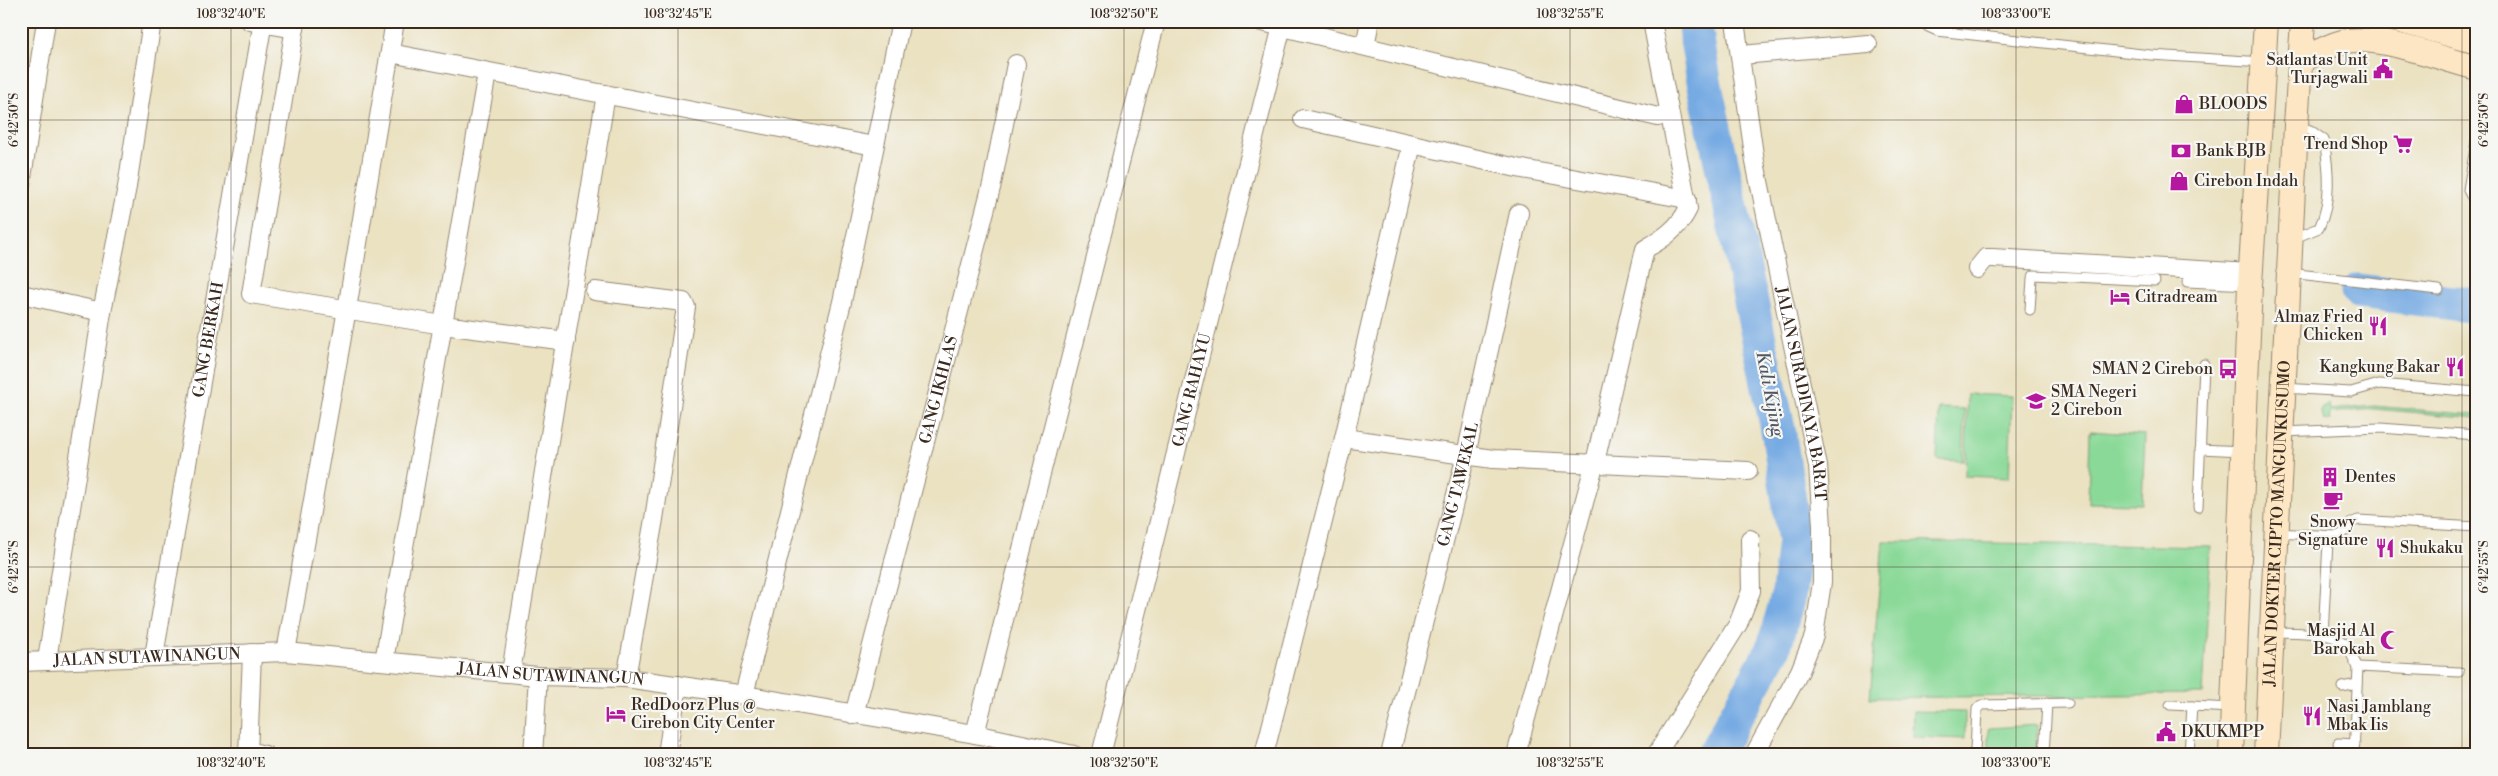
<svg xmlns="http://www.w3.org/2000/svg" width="2498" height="776" font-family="'Libre Bodoni',serif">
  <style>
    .green { fill: #8ad998; stroke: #62825b }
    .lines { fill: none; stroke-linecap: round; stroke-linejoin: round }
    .river { stroke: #76aae3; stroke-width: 35 }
    .lane-casing { stroke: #938670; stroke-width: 11 }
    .street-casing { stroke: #938670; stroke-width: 20 }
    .secondary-casing { stroke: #938670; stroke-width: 26 }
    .lane { stroke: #fff; stroke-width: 9 }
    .street { stroke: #fff; stroke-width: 18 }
    .secondary { stroke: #fce6c4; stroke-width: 24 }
    .ticks { fill: none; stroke: #3b2a1e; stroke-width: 1; stroke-opacity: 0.45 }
    .labels { text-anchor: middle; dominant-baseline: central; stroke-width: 4.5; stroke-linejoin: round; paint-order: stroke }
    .poi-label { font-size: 16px; fill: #3b2a1e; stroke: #f6f6f2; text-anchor: start }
    .street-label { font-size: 16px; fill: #3b2a1e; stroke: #f6f6f2 }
    .water-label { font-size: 18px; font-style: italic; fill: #505763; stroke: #f6f6f2 }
    .neatline { fill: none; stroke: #3b2a1e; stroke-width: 2 }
    .ticks-label { font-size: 12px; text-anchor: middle; fill: #3b2a1e }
  </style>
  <rect width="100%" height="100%" fill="#f6f6f2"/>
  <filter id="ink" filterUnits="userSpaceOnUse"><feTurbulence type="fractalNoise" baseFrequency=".02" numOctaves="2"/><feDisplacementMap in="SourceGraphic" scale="10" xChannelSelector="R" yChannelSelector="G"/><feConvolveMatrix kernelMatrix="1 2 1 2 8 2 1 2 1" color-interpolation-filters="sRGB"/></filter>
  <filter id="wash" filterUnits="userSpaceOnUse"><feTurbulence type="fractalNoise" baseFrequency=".0096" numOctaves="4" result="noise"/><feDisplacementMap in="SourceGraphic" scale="20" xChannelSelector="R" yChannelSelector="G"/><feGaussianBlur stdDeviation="1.12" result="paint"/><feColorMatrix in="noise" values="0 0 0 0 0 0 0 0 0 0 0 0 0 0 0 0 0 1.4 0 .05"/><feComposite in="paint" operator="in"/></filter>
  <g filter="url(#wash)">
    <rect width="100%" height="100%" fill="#ebe2c2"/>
    <g class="green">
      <polygon points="1968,394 2012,396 2009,478 1965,476"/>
      <polygon points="2329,404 2330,410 2374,406 2477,415 2477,418 2374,409 2329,413 2330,421 2325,420 2321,413 2321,409"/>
      <polygon points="1939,408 1965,409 1963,461 1937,460"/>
      <polygon points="2090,431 2145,435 2142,504 2088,503"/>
      <polygon points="1883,541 2211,547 2203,694 1870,698"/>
      <polygon points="1913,711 1965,712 1965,739 1912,737"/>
      <polygon points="2037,725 2036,755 1990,755 1988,729 1990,728"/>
    </g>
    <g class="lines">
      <g class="river">
        <polyline points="1694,21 1704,81 1778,429 1795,541 1789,592 1774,647 1714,755"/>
        <polyline points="2358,291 2477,306"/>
      </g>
    </g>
  </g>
  <g filter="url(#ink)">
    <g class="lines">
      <defs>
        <g id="lane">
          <polyline points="1925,21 1928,27 1937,31 2151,55 2264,62"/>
          <polyline points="2460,35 2477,21"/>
          <polyline points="2477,136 2468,190 2471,196 2477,199"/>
          <path d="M 2292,239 L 2319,228 C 2332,201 2329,169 2324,140 L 2310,130 L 2298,126"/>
          <polyline points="2289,273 2439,290"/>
          <polyline points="2187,282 2249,285"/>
          <polyline points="2030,310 2032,278 2034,275 2155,281"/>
          <polyline points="2283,388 2351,392 2379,384 2477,392"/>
          <polyline points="2282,432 2380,428 2477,435"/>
          <polyline points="2200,449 2243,451"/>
          <polyline points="2198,507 2204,364"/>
          <polyline points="2276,533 2338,536 2348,530 2351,523 2358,520 2477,527"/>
          <polyline points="2321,535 2327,538 2328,542 2323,635"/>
          <path d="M 2274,632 C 2291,633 2332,631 2344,643 C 2350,649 2353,660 2358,667"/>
          <polyline points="2342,687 2357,684"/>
          <polyline points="2170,705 2233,708"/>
          <polyline points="2338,743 2355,744"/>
          <polyline points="1971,755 1975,751 1977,709 1981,705 2068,703"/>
          <polyline points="2044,755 2047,703"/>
          <polyline points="2189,755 2192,706"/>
          <polyline points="2354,755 2358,667 2459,672"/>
        </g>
        <g id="street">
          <polyline points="250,21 295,29"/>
          <polyline points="296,21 251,294 443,325 566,341"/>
          <polyline points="1258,21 1658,117"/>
          <path id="s1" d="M 1735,21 L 1755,162 L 1818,466 L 1822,526 L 1822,582 L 1814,636 L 1800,671 L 1754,755"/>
          <polyline points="1365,46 1370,21"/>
          <polyline points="390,53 874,146"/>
          <polyline points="1741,55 1868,44"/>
          <polyline points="1303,119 1517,168 1687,199"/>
          <polyline points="21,184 46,21"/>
          <polyline points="1977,269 1986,258 1992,258 2251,273"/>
          <polyline points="595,291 683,302 686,307 654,519 626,678"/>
          <polyline points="21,294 102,312 47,660"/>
          <polyline points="102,312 127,187 152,21"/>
          <polyline points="1344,438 1493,459 1748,471"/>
          <polyline points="286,652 347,309 395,21"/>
          <path id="s2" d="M 154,656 L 263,21"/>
          <polyline points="384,661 487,73"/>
          <path id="s3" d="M 21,662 L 286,652 L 538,676 L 626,678 L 744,695 L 975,734 L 1074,755"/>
          <polyline points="511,672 606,94"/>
          <polyline points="744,695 842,302 901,21"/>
          <path id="s4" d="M 854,715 L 992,184 L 1016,64"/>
          <polyline points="975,734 1156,21"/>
          <polyline points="248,751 265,755"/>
          <polyline points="667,754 678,685"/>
          <polyline points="248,755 252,653"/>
          <polyline points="533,755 538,676"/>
          <path id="s5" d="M 1101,755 L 1282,26"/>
          <polyline points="1264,755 1344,438 1412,144"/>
          <path id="s6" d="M 1390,755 L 1466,455 L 1519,213"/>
          <path d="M 1516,755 L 1595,462 L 1645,249 C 1663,239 1679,228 1688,209 L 1652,21"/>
          <polyline points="1656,755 1738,624 1751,591 1750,539"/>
        </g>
        <g id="secondary">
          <polyline points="2400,21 2477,42"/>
          <path d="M 2300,61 C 2314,54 2327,46 2342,42 C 2376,33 2442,59 2477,68"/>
          <polyline points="2231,755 2250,285 2266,21"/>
          <path id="s7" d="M 2266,755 L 2296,125 L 2303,21"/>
        </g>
      </defs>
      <use href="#lane" class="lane-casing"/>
      <use href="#street" class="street-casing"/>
      <use href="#secondary" class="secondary-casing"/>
      <use href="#lane" class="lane"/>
      <use href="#street" class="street"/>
      <use href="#secondary" class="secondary"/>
    </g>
  </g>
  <path class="ticks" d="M 231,21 L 231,755M 678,21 L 678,755M 1124,21 L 1124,755M 1570,21 L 1570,755M 2016,21 L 2016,755M 2462,21 L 2462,755M 21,120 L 2477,120M 21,567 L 2477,567"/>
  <defs>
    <symbol id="civic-bare" viewBox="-9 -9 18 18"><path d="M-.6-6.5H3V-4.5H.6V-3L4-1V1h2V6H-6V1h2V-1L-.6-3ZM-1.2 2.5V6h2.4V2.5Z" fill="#b5179e" stroke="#f6f6f2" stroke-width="2.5" paint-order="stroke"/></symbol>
    <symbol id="shop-bare" viewBox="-9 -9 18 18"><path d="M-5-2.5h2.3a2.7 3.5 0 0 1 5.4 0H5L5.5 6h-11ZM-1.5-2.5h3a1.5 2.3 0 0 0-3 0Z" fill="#b5179e" stroke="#f6f6f2" stroke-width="2.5" paint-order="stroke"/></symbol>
    <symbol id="supermarket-bare" viewBox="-9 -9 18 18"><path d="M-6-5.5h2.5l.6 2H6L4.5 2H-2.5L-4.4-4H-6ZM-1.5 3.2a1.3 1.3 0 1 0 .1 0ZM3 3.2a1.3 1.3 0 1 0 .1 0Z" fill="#b5179e" stroke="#f6f6f2" stroke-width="2.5" paint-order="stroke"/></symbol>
    <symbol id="bank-bare" viewBox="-9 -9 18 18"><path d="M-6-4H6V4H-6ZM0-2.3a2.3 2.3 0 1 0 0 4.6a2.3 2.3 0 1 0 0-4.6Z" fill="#b5179e" stroke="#f6f6f2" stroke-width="2.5" paint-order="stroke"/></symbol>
    <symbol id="hotel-bare" viewBox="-9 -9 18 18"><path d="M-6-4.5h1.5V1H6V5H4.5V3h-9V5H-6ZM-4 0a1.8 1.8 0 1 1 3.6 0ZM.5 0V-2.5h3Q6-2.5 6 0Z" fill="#b5179e" stroke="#f6f6f2" stroke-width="2.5" paint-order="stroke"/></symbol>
    <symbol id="restaurant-bare" viewBox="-9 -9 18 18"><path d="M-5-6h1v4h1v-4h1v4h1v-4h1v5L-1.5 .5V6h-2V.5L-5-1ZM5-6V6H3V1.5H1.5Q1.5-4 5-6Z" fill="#b5179e" stroke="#f6f6f2" stroke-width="2.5" paint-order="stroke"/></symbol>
    <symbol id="bus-bare" viewBox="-9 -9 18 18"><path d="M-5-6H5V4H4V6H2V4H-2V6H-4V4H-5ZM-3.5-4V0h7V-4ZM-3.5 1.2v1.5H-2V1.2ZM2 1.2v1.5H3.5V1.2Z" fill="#b5179e" stroke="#f6f6f2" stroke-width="2.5" paint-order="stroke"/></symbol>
    <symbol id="school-bare" viewBox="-9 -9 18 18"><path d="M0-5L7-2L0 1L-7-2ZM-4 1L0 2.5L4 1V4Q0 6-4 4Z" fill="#b5179e" stroke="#f6f6f2" stroke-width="2.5" paint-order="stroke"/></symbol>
    <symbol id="building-bare" viewBox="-9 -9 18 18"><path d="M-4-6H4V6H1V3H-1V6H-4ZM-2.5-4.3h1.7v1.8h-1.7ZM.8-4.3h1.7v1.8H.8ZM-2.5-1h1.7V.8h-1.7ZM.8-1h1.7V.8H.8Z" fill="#b5179e" stroke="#f6f6f2" stroke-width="2.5" paint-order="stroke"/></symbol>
    <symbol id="cafe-bare" viewBox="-9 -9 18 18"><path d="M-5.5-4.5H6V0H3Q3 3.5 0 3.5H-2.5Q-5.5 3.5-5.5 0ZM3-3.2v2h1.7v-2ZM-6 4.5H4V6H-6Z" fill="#b5179e" stroke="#f6f6f2" stroke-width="2.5" paint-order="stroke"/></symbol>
    <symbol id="mosque-bare" viewBox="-9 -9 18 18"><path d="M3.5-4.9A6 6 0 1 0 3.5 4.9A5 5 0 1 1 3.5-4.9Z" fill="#b5179e" stroke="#f6f6f2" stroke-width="2.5" paint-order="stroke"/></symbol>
  </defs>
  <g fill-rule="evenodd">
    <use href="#civic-bare" x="2369" y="55" width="28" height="28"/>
    <use href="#shop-bare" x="2170" y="90" width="28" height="28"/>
    <use href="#supermarket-bare" x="2389" y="130" width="28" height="28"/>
    <use href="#bank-bare" x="2167" y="137" width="28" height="28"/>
    <use href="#shop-bare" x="2165" y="167" width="28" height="28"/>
    <use href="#hotel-bare" x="2106" y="283" width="28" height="28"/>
    <use href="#restaurant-bare" x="2364" y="312" width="28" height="28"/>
    <use href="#restaurant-bare" x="2441" y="353" width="28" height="28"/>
    <use href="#bus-bare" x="2214" y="355" width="28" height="28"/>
    <use href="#school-bare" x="2022" y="387" width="28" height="28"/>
    <use href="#building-bare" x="2316" y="463" width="28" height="28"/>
    <use href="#cafe-bare" x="2319" y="486" width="28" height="28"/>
    <use href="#restaurant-bare" x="2371" y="534" width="28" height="28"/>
    <use href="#mosque-bare" x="2376" y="626" width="28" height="28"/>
    <use href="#hotel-bare" x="602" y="700" width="28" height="28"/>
    <use href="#restaurant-bare" x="2298" y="702" width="28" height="28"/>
    <use href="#civic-bare" x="2152" y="718" width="28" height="28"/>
  </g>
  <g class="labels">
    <g class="poi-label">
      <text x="2368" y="60" text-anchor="end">Satlantas Unit<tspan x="2368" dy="18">Turjagwali</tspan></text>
      <text x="2199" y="104">BLOODS</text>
      <text x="2388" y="144" text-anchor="end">Trend Shop</text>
      <text x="2196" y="151">Bank BJB</text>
      <text x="2194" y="181">Cirebon Indah</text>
      <text x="2135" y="297">Citradream</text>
      <text x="2363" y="317" text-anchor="end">Almaz Fried<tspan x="2363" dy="18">Chicken</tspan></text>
      <text x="2440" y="367" text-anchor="end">Kangkung Bakar</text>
      <text x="2213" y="369" text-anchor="end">SMAN 2 Cirebon</text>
      <text x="2051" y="392">SMA Negeri<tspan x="2051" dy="18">2 Cirebon</tspan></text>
      <text x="2345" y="477">Dentes</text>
      <text x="2333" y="522" text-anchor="middle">Snowy<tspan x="2333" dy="18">Signature</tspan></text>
      <text x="2400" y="548">Shukaku</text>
      <text x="2375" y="631" text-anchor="end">Masjid Al<tspan x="2375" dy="18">Barokah</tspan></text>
      <text x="631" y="705">RedDoorz Plus @<tspan x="631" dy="18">Cirebon City Center</tspan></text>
      <text x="2327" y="707">Nasi Jamblang<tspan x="2327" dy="18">Mbak Iis</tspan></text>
      <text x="2181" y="732">DKUKMPP</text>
    </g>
    <g class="street-label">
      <text stroke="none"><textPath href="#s2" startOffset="321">GANG BERKAH</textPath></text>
      <text stroke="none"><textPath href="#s4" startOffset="336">GANG IKHLAS</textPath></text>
      <text stroke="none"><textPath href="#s5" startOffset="376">GANG RAHAYU</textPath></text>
      <text stroke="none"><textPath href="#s1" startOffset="379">JALAN SURADINAYA BARAT</textPath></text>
      <text stroke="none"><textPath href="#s6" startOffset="279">GANG TAWEKAL</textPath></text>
      <text stroke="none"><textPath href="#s7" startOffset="232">JALAN DOKTER CIPTO MANGUNKUSUMO</textPath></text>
      <text stroke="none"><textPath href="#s3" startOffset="126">JALAN SUTAWINANGUN</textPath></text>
      <text stroke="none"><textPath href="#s3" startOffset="531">JALAN SUTAWINANGUN</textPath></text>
    </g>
    <g class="water-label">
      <text transform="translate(1770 394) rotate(79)">Kali Kijing</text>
    </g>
  </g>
  <rect width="2498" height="776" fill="none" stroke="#f6f6f2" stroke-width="55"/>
  <rect x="28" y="28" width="2442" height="720" class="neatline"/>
  <g class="ticks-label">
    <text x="231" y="18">108°32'40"E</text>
    <text x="678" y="18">108°32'45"E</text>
    <text x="1124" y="18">108°32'50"E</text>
    <text x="1570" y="18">108°32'55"E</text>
    <text x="2016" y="18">108°33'00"E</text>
    <text transform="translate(14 120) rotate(-90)" y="4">6°42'50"S</text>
    <text transform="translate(2484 120) rotate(-90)" y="4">6°42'50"S</text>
    <text transform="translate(14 567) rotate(-90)" y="4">6°42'55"S</text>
    <text transform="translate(2484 567) rotate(-90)" y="4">6°42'55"S</text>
    <text x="231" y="767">108°32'40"E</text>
    <text x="678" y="767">108°32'45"E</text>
    <text x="1124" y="767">108°32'50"E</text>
    <text x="1570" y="767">108°32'55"E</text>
    <text x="2016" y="767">108°33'00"E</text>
  </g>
</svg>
